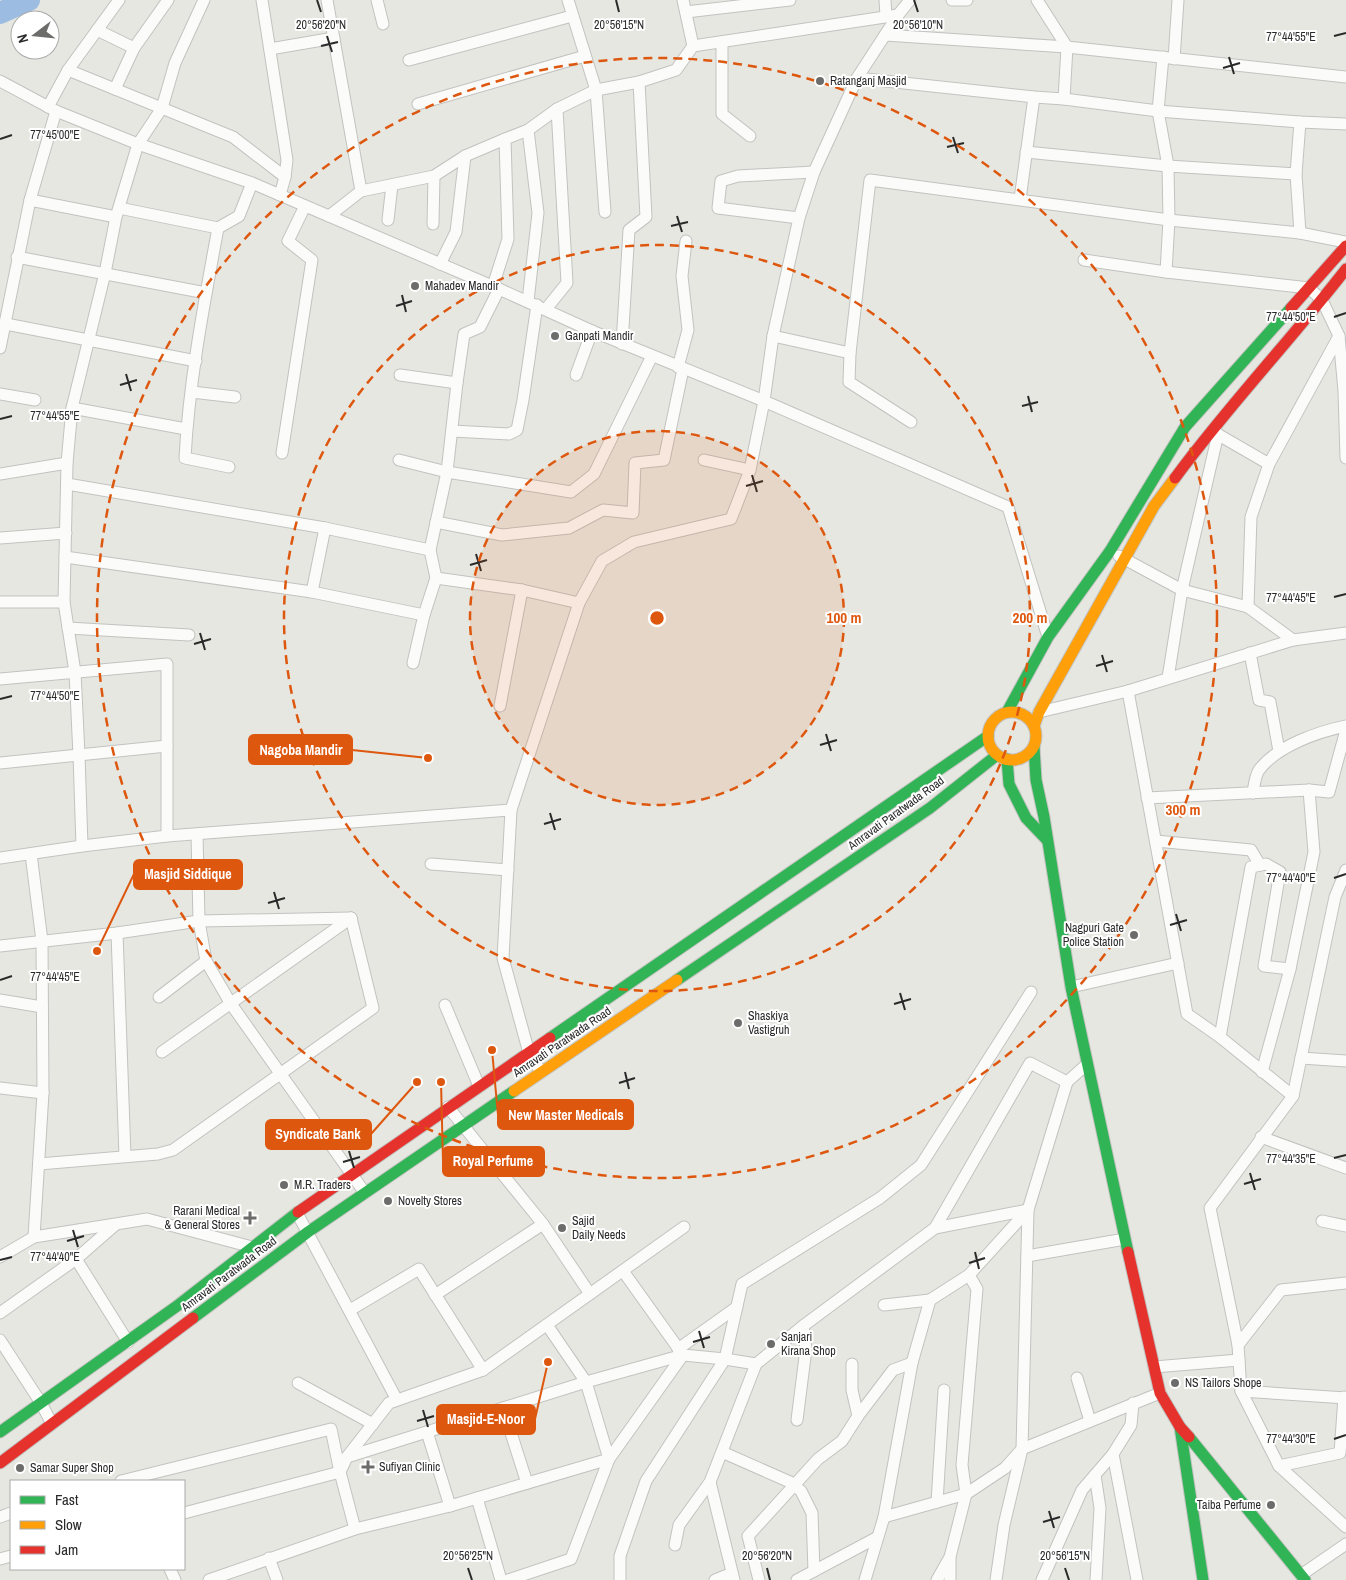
<svg xmlns="http://www.w3.org/2000/svg" width="1346" height="1580" font-family="'Archivo Narrow',sans-serif">
  <style>
    .lines { fill: none; stroke-linecap: round; stroke-linejoin: round }
    .river { stroke: #9cbce1; stroke-width: 22 }
    .street-casing { stroke: #c2c2c0; stroke-width: 13 }
    .fast-casing { stroke: #c2c2c0; stroke-width: 13 }
    .slow-casing { stroke: #c2c2c0; stroke-width: 13 }
    .jam-casing { stroke: #c2c2c0; stroke-width: 13 }
    .street { stroke: #fbfbfa; stroke-width: 11 }
    .fast { stroke: #30b455; stroke-width: 11 }
    .slow { stroke: #ff9f0a; stroke-width: 11 }
    .jam { stroke: #e5322d; stroke-width: 11 }
    .ticks { fill: none; stroke: #2a2a2a; stroke-width: 2 }
    .ring { fill: none; stroke: #de570e; stroke-width: 2.5; stroke-dasharray: 9 6 }
    .poi-dot { fill: #6c6c6a; stroke: #fff; stroke-width: 2 }
    .labels { text-anchor: middle; dominant-baseline: central; stroke-width: 4; stroke-linejoin: round; paint-order: stroke }
    .poi-label { font-size: 12px; fill: #2a2a2a; stroke: #fff; text-anchor: start }
    .street-label { font-size: 12px; fill: #2a2a2a; stroke: #fff }
    .ticks-label { font-size: 12px; text-anchor: middle; fill: #2a2a2a; stroke: #fff; stroke-width: 4; stroke-linejoin: round; paint-order: stroke }
    .centre { fill: #de570e; stroke: #fff; stroke-width: 2.5 }
    .ring-label { font-size: 15px; text-anchor: middle; font-weight: bold; fill: #de570e; stroke: #fff; stroke-width: 4; stroke-linejoin: round; paint-order: stroke }
    .leader { fill: none; stroke: #de570e; stroke-width: 2 }
    .callout-dot { fill: #de570e; stroke: #fff; stroke-width: 2 }
    .callout { fill: #de570e; stroke: #de570e; stroke-width: 2 }
    .callout-label { font-size: 14px; text-anchor: middle; font-weight: bold; fill: #fff }
  </style>
  <rect width="100%" height="100%" fill="#e7e7e1"/>
  <g class="lines">
    <polyline class="river" points="0,13 29,0"/>
    <defs>
      <g id="street">
        <polyline points="262,0 287,160 285,177 280,195"/>
        <polyline points="327,0 361,191"/>
        <polyline points="377,0 383,24"/>
        <polyline points="568,0 596,90 605,212"/>
        <polyline points="683,0 693,46"/>
        <polyline points="885,0 886,16"/>
        <polyline points="952,0 967,0"/>
        <polyline points="1037,0 1067,47 1064,99"/>
        <polyline points="686,12 790,0"/>
        <polyline points="97,30 134,48"/>
        <polyline points="885,35 1067,47 1346,77"/>
        <polyline points="722,42 722,114 750,136"/>
        <polyline points="270,49 334,38"/>
        <polyline points="1163,57 1158,111 1168,166 1169,220 1166,272"/>
        <polyline points="1174,59 1178,0"/>
        <polyline points="409,60 572,16"/>
        <polyline points="68,70 233,137 285,177"/>
        <polyline points="857,78 1034,97 1064,99 1158,111 1300,122 1346,124"/>
        <polyline points="0,81 56,111 138,144 252,183 499,289 592,331 764,401 1008,507 1048,637"/>
        <polyline points="115,89 134,48 168,0"/>
        <polyline points="418,104 585,56"/>
        <polyline points="48,107 68,70 119,0"/>
        <polyline points="1026,152 1168,166 1296,174"/>
        <polyline points="1020,199 1034,97"/>
        <polyline points="30,200 116,217"/>
        <polyline points="119,208 218,228"/>
        <polyline points="329,216 361,191 434,176 465,156 505,139"/>
        <polyline points="799,218 718,208 721,181 738,176 814,172"/>
        <polyline points="388,220 392,185"/>
        <polyline points="433,224 434,176"/>
        <polyline points="1300,233 1296,174 1300,122"/>
        <polyline points="17,257 206,293"/>
        <polyline points="1084,260 1166,272 1309,288 1322,300 1339,336 1344,391 1346,458"/>
        <polyline points="440,264 456,232 465,156"/>
        <polyline points="493,286 508,239 505,139 528,130 557,109 596,90 639,82 676,70 693,46 898,15"/>
        <polyline points="528,301 538,213 528,130"/>
        <polyline points="546,309 567,283 557,109"/>
        <polyline points="6,324 196,361"/>
        <polyline points="773,336 850,353 849,382 911,422"/>
        <polyline points="622,344 629,230 646,217 639,82"/>
        <polyline points="0,348 30,200 56,111"/>
        <polyline points="850,353 870,180 1169,220 1300,233 1346,242"/>
        <polyline points="678,367 688,330 682,276 686,241"/>
        <polyline points="400,375 457,383"/>
        <polyline points="576,375 592,331"/>
        <polyline points="192,392 235,397"/>
        <polyline points="0,394 35,400"/>
        <polyline points="72,408 186,429"/>
        <polyline points="452,431 509,434 517,430 523,400 537,305"/>
        <polyline points="1212,431 1269,464"/>
        <polyline points="282,453 312,260 288,241 305,206"/>
        <polyline points="399,460 447,472 571,492 594,474 652,356"/>
        <polyline points="704,460 750,470"/>
        <path d="M 229,467 L 185,458 C 189,381 204,304 218,228 L 239,216 L 252,183"/>
        <polyline points="0,474 67,463"/>
        <polyline points="67,484 325,528 430,550"/>
        <polyline points="436,522 502,535 569,528 603,510 633,513 635,463 664,460 683,369"/>
        <polyline points="0,538 66,533"/>
        <polyline points="1119,556 1182,590 1248,607 1293,640"/>
        <polyline points="65,557 312,592 424,615"/>
        <polyline points="436,578 522,590 579,603"/>
        <polyline points="312,592 325,528"/>
        <polyline points="0,602 64,602"/>
        <polyline points="1248,607 1251,517 1269,464 1339,336"/>
        <polyline points="68,628 189,635"/>
        <polyline points="1250,653 1259,700 1270,702 1279,751"/>
        <polyline points="413,663 424,615 436,578 430,550 447,472 457,383 464,334 480,327 499,289"/>
        <polyline points="1168,678 1182,590 1218,434"/>
        <polyline points="0,679 167,664 167,836"/>
        <polyline points="1128,691 1187,1014 1220,1037 1293,1096"/>
        <polyline points="500,706 522,590"/>
        <polyline points="1039,712 1128,691 1293,640 1346,633"/>
        <polyline points="0,763 167,746"/>
        <path d="M 1253,793 C 1254,786 1255,776 1259,770 C 1277,746 1317,732 1346,726"/>
        <polyline points="1147,798 1309,790 1329,792 1346,730"/>
        <polyline points="197,834 199,921 206,961 231,1004 365,1193"/>
        <polyline points="1156,841 1251,850 1260,865"/>
        <polyline points="82,846 79,755 75,672 64,602 67,463 72,408 105,273 116,217 138,144 162,108 175,63 204,0"/>
        <polyline points="31,854 42,941 43,1093 34,1237"/>
        <polyline points="0,858 82,846 167,836 511,810"/>
        <polyline points="431,864 508,870"/>
        <polyline points="1346,870 1335,897 1293,1096 1210,1208 1238,1345 1241,1391 1279,1466 1346,1527"/>
        <polyline points="117,933 125,1156"/>
        <polyline points="0,946 117,933 199,921 351,918"/>
        <polyline points="1071,987 1178,963"/>
        <polyline points="159,997 206,961"/>
        <polyline points="0,1000 42,1007"/>
        <polyline points="445,1005 479,1086"/>
        <polyline points="1220,1037 1251,867 1266,864 1280,872 1264,966 1290,969"/>
        <polyline points="162,1052 351,918"/>
        <polyline points="1301,1058 1346,1061"/>
        <polyline points="541,1072 529,1053 503,958 511,810 579,603 602,561 634,542 731,519 750,470 764,401 773,336 799,218 814,172 857,78 898,15 910,0"/>
        <polyline points="1262,1072 1290,969 1314,852 1309,790"/>
        <polyline points="0,1088 43,1093"/>
        <polyline points="448,1107 543,1224 590,1294"/>
        <polyline points="1261,1137 1346,1168"/>
        <polyline points="39,1164 158,1154 173,1150 373,1008 351,918"/>
        <polyline points="297,1213 397,1400"/>
        <polyline points="1322,1221 1346,1226"/>
        <polyline points="115,1225 76,1259 128,1342"/>
        <polyline points="935,1228 1030,1063 1067,1082"/>
        <polyline points="1027,1256 1125,1239"/>
        <polyline points="0,1257 34,1237 147,1219 252,1247"/>
        <polyline points="623,1271 683,1355"/>
        <polyline points="435,1295 543,1224"/>
        <polyline points="884,1305 930,1300"/>
        <polyline points="350,1310 419,1269 483,1370"/>
        <polyline points="0,1313 76,1259"/>
        <polyline points="0,1340 41,1403 52,1424"/>
        <polyline points="1238,1345 1281,1290 1346,1283"/>
        <polyline points="678,1349 737,1307"/>
        <polyline points="852,1364 852,1390 858,1416"/>
        <polyline points="1154,1367 1239,1360"/>
        <polyline points="1077,1378 1090,1421"/>
        <polyline points="298,1383 373,1424"/>
        <polyline points="1241,1391 1346,1398"/>
        <polyline points="503,1408 527,1483"/>
        <polyline points="797,1420 806,1349 803,1326"/>
        <polyline points="427,1432 450,1506"/>
        <polyline points="722,1452 790,1482 801,1491 812,1513 814,1571"/>
        <polyline points="1113,1454 1137,1580"/>
        <polyline points="347,1457 586,1382 683,1355 725,1359 756,1364"/>
        <polyline points="1279,1466 1340,1453 1344,1397"/>
        <polyline points="1095,1475 1100,1508 1096,1580"/>
        <polyline points="121,1481 331,1429 340,1472 355,1529"/>
        <polyline points="710,1482 734,1580"/>
        <polyline points="477,1498 501,1580"/>
        <polyline points="937,1502 944,1390"/>
        <polyline points="184,1513 340,1472 347,1457 389,1403 483,1370 684,1227"/>
        <polyline points="0,1517 11,1513"/>
        <polyline points="884,1517 966,1494 1005,1468 1022,1449 1160,1393"/>
        <polyline points="675,1545 679,1525 710,1482 756,1364 803,1326 935,1228 1028,1210"/>
        <polyline points="269,1558 277,1580"/>
        <polyline points="0,1559 11,1556"/>
        <polyline points="170,1569 175,1580"/>
        <polyline points="1301,1575 1346,1544"/>
        <polyline points="209,1580 355,1529 450,1506 609,1459 586,1382 547,1325"/>
        <polyline points="508,1580 571,1559 609,1459 683,1355"/>
        <polyline points="620,1580 620,1556 646,1481 725,1359 742,1284 880,1198 921,1165 1031,992"/>
        <polyline points="715,1580 732,1573"/>
        <polyline points="759,1580 748,1536 818,1459 842,1441 858,1416 893,1370 912,1363"/>
        <polyline points="797,1580 876,1538"/>
        <polyline points="865,1580 884,1517 912,1363 930,1300 969,1275 1028,1210"/>
        <polyline points="937,1580 950,1557 966,1494 962,1465 977,1289 969,1275"/>
        <polyline points="950,1580 950,1559"/>
        <polyline points="996,1580 1004,1525 1022,1449 1028,1210 1067,1082 1086,1065"/>
        <polyline points="1042,1580 1082,1490 1113,1454 1131,1425 1133,1403"/>
      </g>
      <g id="fast">
        <polyline points="1007,712 1048,637 1110,551 1185,427 1291,308"/>
        <polyline points="1034,747 1036,780 1044,817 1071,987 1128,1252"/>
        <polyline points="1007,759 1009,784 1026,818 1047,840"/>
        <polyline points="677,980 930,808 997,755"/>
        <polyline points="550,1038 988,736"/>
        <polyline points="193,1318 308,1232 514,1091"/>
        <polyline points="1180,1427 1203,1580"/>
        <polyline points="0,1432 177,1306 298,1212"/>
        <polyline points="1189,1437 1305,1580"/>
      </g>
      <g id="slow">
        <circle cx="1012" cy="736" r="24"/>
        <polyline points="1034,726 1039,712 1154,506 1175,478"/>
        <polyline points="514,1091 677,980"/>
      </g>
      <g id="jam">
        <polyline points="1291,308 1346,246"/>
        <path d="M 1175,478 C 1228,406 1291,340 1346,269"/>
        <polyline points="298,1212 550,1038"/>
        <polyline points="1128,1252 1160,1393 1180,1427 1189,1437"/>
        <polyline points="0,1463 193,1318"/>
      </g>
    </defs>
    <use href="#street" class="street-casing"/>
    <use href="#fast" class="fast-casing"/>
    <use href="#slow" class="slow-casing"/>
    <use href="#jam" class="jam-casing"/>
    <use href="#street" class="street"/>
    <use href="#fast" class="fast"/>
    <use href="#slow" class="slow"/>
    <use href="#jam" class="jam"/>
  </g>
  <path class="ticks" d="M 317,0 L 321,12M 616,0 L 619,12M 914,0 L 918,12M 327,36 L 332,52M 1334,36 L 1346,33M 321,46 L 338,42M 1229,57 L 1234,74M 1223,68 L 1240,63M 953,137 L 958,153M 0,139 L 12,135M 947,147 L 964,143M 677,216 L 682,232M 671,226 L 688,222M 402,295 L 406,312M 396,306 L 412,301M 1334,317 L 1346,313M 126,374 L 131,391M 120,385 L 137,380M 1028,396 L 1032,412M 1022,406 L 1038,402M 0,419 L 12,416M 752,475 L 757,492M 746,486 L 763,481M 476,554 L 481,571M 470,565 L 487,560M 1334,597 L 1346,594M 200,633 L 205,650M 194,644 L 211,639M 1102,655 L 1107,672M 1096,666 L 1113,661M 0,699 L 12,696M 826,734 L 831,751M 820,745 L 837,740M 550,813 L 555,830M 544,824 L 561,819M 1334,878 L 1346,874M 274,892 L 279,909M 268,903 L 285,898M 1176,914 L 1181,931M 1170,925 L 1187,920M 0,980 L 12,976M 900,993 L 905,1010M 894,1004 L 911,999M 625,1072 L 629,1089M 619,1083 L 635,1078M 349,1151 L 354,1168M 1334,1158 L 1346,1155M 343,1162 L 360,1157M 1250,1173 L 1255,1190M 1244,1184 L 1261,1179M 73,1230 L 78,1247M 67,1241 L 84,1236M 975,1252 L 979,1269M 0,1260 L 12,1257M 969,1263 L 985,1258M 699,1331 L 704,1348M 693,1342 L 710,1337M 423,1410 L 428,1427M 417,1421 L 434,1416M 1334,1439 L 1346,1435M 1049,1511 L 1054,1528M 1043,1522 L 1060,1517M 468,1568 L 472,1580M 767,1568 L 770,1580M 1065,1568 L 1069,1580"/>
  <circle cx="657" cy="618" r="187" fill="#de570e" fill-opacity=".12"/>
  <g class="ring">
    <circle cx="657" cy="618" r="187"/>
    <circle cx="657" cy="618" r="373"/>
    <circle cx="657" cy="618" r="560"/>
  </g>
  <g class="poi-dot">
    <circle cx="820" cy="81" r="5"/>
    <circle cx="415" cy="286" r="5"/>
    <circle cx="555" cy="336" r="5"/>
    <circle cx="1134" cy="935" r="5"/>
    <circle cx="738" cy="1023" r="5"/>
    <circle cx="284" cy="1185" r="5"/>
    <circle cx="388" cy="1201" r="5"/>
    <path d="M247.5 1210.5h5v5h5v5h-5v5h-5v-5h-5v-5h5z"/>
    <circle cx="562" cy="1228" r="5"/>
    <circle cx="771" cy="1344" r="5"/>
    <circle cx="1175" cy="1383" r="5"/>
    <path d="M365.5 1459.5h5v5h5v5h-5v5h-5v-5h-5v-5h5z"/>
    <circle cx="20" cy="1468" r="5"/>
    <circle cx="1271" cy="1505" r="5"/>
  </g>
  <g class="labels">
    <g class="poi-label">
      <text x="830" y="81">Ratanganj Masjid</text>
      <text x="425" y="286">Mahadev Mandir</text>
      <text x="565" y="336">Ganpati Mandir</text>
      <text x="1124" y="928" text-anchor="end">Nagpuri Gate<tspan x="1124" dy="14">Police Station</tspan></text>
      <text x="748" y="1016">Shaskiya<tspan x="748" dy="14">Vastigruh</tspan></text>
      <text x="294" y="1185">M.R. Traders</text>
      <text x="398" y="1201">Novelty Stores</text>
      <text x="240" y="1211" text-anchor="end">Rarani Medical<tspan x="240" dy="14">&amp; General Stores</tspan></text>
      <text x="572" y="1221">Sajid<tspan x="572" dy="14">Daily Needs</tspan></text>
      <text x="781" y="1337">Sanjari<tspan x="781" dy="14">Kirana Shop</tspan></text>
      <text x="1185" y="1383">NS Tailors Shope</text>
      <text x="379" y="1467">Sufiyan Clinic</text>
      <text x="30" y="1468">Samar Super Shop</text>
      <text x="1261" y="1505" text-anchor="end">Taiba Perfume</text>
    </g>
    <g class="street-label">
      <text transform="translate(896 813) rotate(-36)">Amravati Paratwada Road</text>
      <text transform="translate(562 1042) rotate(-34)">Amravati Paratwada Road</text>
      <text transform="translate(229 1274) rotate(-37)">Amravati Paratwada Road</text>
    </g>
  </g>
  <g class="ticks-label">
    <text x="321" y="29">20°56'20"N</text>
    <text x="619" y="29">20°56'15"N</text>
    <text x="918" y="29">20°56'10"N</text>
    <text x="1291" y="41">77°44'55"E</text>
    <text x="55" y="139">77°45'00"E</text>
    <text x="1291" y="321">77°44'50"E</text>
    <text x="55" y="420">77°44'55"E</text>
    <text x="1291" y="602">77°44'45"E</text>
    <text x="55" y="700">77°44'50"E</text>
    <text x="1291" y="882">77°44'40"E</text>
    <text x="55" y="981">77°44'45"E</text>
    <text x="1291" y="1163">77°44'35"E</text>
    <text x="55" y="1261">77°44'40"E</text>
    <text x="1291" y="1443">77°44'30"E</text>
    <text x="468" y="1560">20°56'25"N</text>
    <text x="767" y="1560">20°56'20"N</text>
    <text x="1065" y="1560">20°56'15"N</text>
  </g>
  <circle cx="657" cy="618" r="8" class="centre"/>
  <g class="ring-label">
    <text x="844" y="623">100 m</text>
    <text x="1030" y="623">200 m</text>
    <text x="1183" y="815">300 m</text>
  </g>
  <path class="leader" d="M428 758L352 750M97 951L134 874M492 1050L498 1115M417 1082L371 1134M441 1082L443 1162M548 1362L535 1419"/>
  <g class="callout-dot">
    <circle cx="428" cy="758" r="5"/>
    <circle cx="97" cy="951" r="5"/>
    <circle cx="492" cy="1050" r="5"/>
    <circle cx="417" cy="1082" r="5"/>
    <circle cx="441" cy="1082" r="5"/>
    <circle cx="548" cy="1362" r="5"/>
  </g>
  <g class="callout">
    <rect x="249" y="735" width="103" height="29" rx="5"/>
    <rect x="134" y="860" width="108" height="29" rx="5"/>
    <rect x="498" y="1100" width="135" height="29" rx="5"/>
    <rect x="266" y="1120" width="105" height="29" rx="5"/>
    <rect x="443" y="1147" width="101" height="29" rx="5"/>
    <rect x="437" y="1405" width="98" height="29" rx="5"/>
  </g>
  <g class="callout-label">
    <text x="301" y="755">Nagoba Mandir</text>
    <text x="188" y="879">Masjid Siddique</text>
    <text x="566" y="1120">New Master Medicals</text>
    <text x="318" y="1139">Syndicate Bank</text>
    <text x="493" y="1166">Royal Perfume</text>
    <text x="486" y="1424">Masjid-E-Noor</text>
  </g>
  <rect x="10" y="1480" width="175" height="90" fill="#ffffff" stroke="#aaaaaa"/>
  <rect x="20" y="1496" width="25" height="8" fill="#30b455" stroke="#aaaaaa"/>
  <text x="55" y="1505" font-size="15" fill="#2a2a2a">Fast</text>
  <rect x="20" y="1521" width="25" height="8" fill="#ff9f0a" stroke="#aaaaaa"/>
  <text x="55" y="1530" font-size="15" fill="#2a2a2a">Slow</text>
  <rect x="20" y="1546" width="25" height="8" fill="#e5322d" stroke="#aaaaaa"/>
  <text x="55" y="1555" font-size="15" fill="#2a2a2a">Jam</text>
  <g transform="translate(35 35) rotate(254)"><circle r="24" fill="#ffffff" stroke="#aaaaaa"/>
  <path d="M0-4L9 19L0 12L-9 19Z" fill="#6c6c6a"/>
  <text y="-8" font-size="14" font-weight="bold" text-anchor="middle" fill="#2a2a2a">N</text>
  </g>
</svg>
